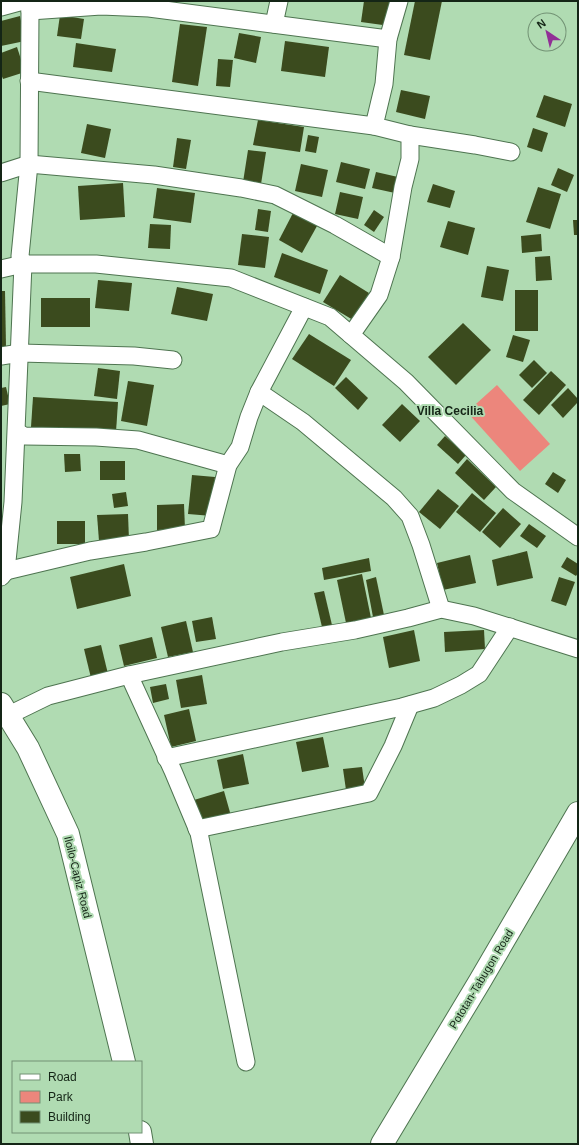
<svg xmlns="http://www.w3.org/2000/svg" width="579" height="1145" font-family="Arial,sans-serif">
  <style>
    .green { fill: #ec867c }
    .building { fill: #3b4b1e }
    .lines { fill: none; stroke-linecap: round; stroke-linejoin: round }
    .minor-casing { stroke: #4e7450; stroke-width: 19 }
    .secondary-casing { stroke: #4e7450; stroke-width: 24 }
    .trunk-casing { stroke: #4e7450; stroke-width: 24 }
    .minor { stroke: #fff; stroke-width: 17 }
    .secondary { stroke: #fff; stroke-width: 22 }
    .trunk { stroke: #fff; stroke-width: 22 }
    .labels { text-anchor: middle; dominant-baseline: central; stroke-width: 4; stroke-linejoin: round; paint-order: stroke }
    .street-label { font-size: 11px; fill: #142516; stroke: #b0dbb2 }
    .neighbourhood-label { font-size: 12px; font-weight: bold; fill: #142516; stroke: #b0dbb2 }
  </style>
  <rect width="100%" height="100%" fill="#b0dbb2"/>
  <polygon class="green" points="497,385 550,444 520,471 467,412"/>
  <g class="building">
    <polygon points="364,1 393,1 390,26 361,22"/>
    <polygon points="415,1 442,1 430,60 404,55"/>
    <polygon points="60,15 84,19 81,39 57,36"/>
    <polygon points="20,16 25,41 1,46 1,21"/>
    <polygon points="180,24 207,27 198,86 172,82"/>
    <polygon points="239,33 261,37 256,63 234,58"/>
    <polygon points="285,41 329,47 325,77 281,71"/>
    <polygon points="76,43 116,49 112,72 73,67"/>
    <polygon points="17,47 25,72 3,79 1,74 1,53"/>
    <polygon points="218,59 233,60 230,87 216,86"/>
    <polygon points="401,90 430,96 425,119 396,112"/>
    <polygon points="544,95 572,104 565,127 536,117"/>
    <polygon points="258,120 304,127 300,152 253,145"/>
    <polygon points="87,124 111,129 105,158 81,153"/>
    <polygon points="533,128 548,133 542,152 527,147"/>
    <polygon points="308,135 319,137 316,153 305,151"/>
    <polygon points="177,138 191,140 186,169 173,167"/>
    <polygon points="248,150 266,152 261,184 243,182"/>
    <polygon points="341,162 370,169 365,189 336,182"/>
    <polygon points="301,164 328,170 322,197 295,191"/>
    <polygon points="558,168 574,175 567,192 551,185"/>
    <polygon points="376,172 398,177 395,193 372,188"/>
    <polygon points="123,183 125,217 80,220 78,186"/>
    <polygon points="433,184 455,191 450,208 427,202"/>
    <polygon points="538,187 561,194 550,229 526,222"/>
    <polygon points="157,188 195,193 191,223 153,218"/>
    <polygon points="340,192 363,197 358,219 335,214"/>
    <polygon points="258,209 271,211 268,232 255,230"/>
    <polygon points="374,210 384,217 374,232 364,225"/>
    <polygon points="293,213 317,226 302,253 279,240"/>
    <polygon points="573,220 578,220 578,235 574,235"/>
    <polygon points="448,221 475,228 468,255 440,247"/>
    <polygon points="150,224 171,225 170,249 148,248"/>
    <polygon points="242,234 269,237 265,268 238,265"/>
    <polygon points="541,234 542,251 522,253 521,236"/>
    <polygon points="282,253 328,270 320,294 274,277"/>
    <polygon points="550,256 552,280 536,281 535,257"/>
    <polygon points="487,266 509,270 503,301 481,297"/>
    <polygon points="340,275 369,293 353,320 323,302"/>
    <polygon points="98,280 132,283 129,311 95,308"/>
    <polygon points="177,287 213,294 207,321 171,314"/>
    <rect x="515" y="290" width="23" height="41"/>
    <polygon points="1,291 5,291 6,347 1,347"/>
    <rect x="41" y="298" width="49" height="29"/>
    <polygon points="463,323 491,350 456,385 428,357"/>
    <polygon points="309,334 351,360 334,386 292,359"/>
    <polygon points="513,335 530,340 523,362 506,357"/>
    <polygon points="534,360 547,373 532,388 519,375"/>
    <polygon points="98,368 120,371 117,399 94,396"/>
    <polygon points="551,371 566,385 539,415 523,400"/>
    <polygon points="346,377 368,398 358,410 335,388"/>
    <polygon points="128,381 154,385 147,426 121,421"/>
    <polygon points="6,387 10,404 1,406 1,388"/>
    <polygon points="568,388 578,399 578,402 563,418 551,405"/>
    <polygon points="33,397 118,402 116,432 31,427"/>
    <polygon points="402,404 420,421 400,442 382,425"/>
    <polygon points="445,436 466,455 458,464 437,445"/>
    <polygon points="64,454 80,454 81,471 65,472"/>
    <polygon points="467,459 496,487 484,500 455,473"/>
    <rect x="100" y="461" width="25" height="19"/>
    <polygon points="553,472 566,480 558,493 545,484"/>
    <polygon points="192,475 215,477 212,516 188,514"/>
    <polygon points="438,489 459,506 440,529 419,512"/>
    <polygon points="126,492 128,506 114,508 112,494"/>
    <polygon points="472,493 496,513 480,532 456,512"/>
    <polygon points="184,504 185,529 157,530 157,505"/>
    <polygon points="503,508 521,524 500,548 482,532"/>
    <polygon points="128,514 129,540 99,541 97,515"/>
    <rect x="57" y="521" width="28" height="23"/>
    <polygon points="529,524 546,536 537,548 520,536"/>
    <polygon points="527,551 533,578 497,586 492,560"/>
    <polygon points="470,555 476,583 443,590 437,563"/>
    <polygon points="567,557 578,564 578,573 576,576 561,567"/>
    <polygon points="369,558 371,571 324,580 322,568"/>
    <polygon points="124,564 131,596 77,609 70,577"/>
    <polygon points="362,574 371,618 346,623 337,580"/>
    <polygon points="376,577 384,615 373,617 366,580"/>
    <polygon points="559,577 575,582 566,606 551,601"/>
    <polygon points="324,591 332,625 322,627 314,593"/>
    <polygon points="212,617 216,639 196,642 192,621"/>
    <polygon points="186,621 193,652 168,657 161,627"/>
    <polygon points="414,630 420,661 389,668 383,637"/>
    <polygon points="484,630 485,649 445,652 444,632"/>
    <polygon points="152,637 157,658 124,666 119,645"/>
    <polygon points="101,645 108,674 91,678 84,649"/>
    <polygon points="202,675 207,704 181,708 176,680"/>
    <polygon points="166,684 169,699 153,703 150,687"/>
    <polygon points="189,709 196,741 171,747 164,715"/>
    <polygon points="323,737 329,767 302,772 296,742"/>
    <polygon points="243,754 249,784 223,789 217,760"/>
    <polygon points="362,767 365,788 346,790 343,769"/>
    <polygon points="224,791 231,816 201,825 194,800"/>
  </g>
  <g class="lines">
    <defs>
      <g id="minor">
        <polyline points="1,7 23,1"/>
        <polyline points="30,11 101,6 149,8 388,39"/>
        <polyline points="274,24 279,1"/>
        <polyline points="29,81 374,126"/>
        <polyline points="410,135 475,145 511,152"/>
        <polyline points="1,173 29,164 154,175 241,188 275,195 335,225 391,257"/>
        <polyline points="1,269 23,264 96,264 231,278 330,317 406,382 513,491 578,537"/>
        <polyline points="351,335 379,295 391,257 403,187 410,159 410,135 374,126 384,84 388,39 399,1"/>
        <polyline points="1,356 20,353 134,356 173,360"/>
        <polyline points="259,392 303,422 394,498 410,516 421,545 441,609"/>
        <polyline points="17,432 24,436 96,437 138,440 228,465"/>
        <polyline points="6,571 90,551 146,542 211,529 228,465 240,447 249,417 259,392 304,307"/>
        <polyline points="1,577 6,571 13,502 23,264 20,256 29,164 30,11 29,1"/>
        <polyline points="129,675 173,771 199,833 246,1062"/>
        <polyline points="9,715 48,696 129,675 282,642 355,630 408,618 441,609 474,616 578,649"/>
        <polyline points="166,758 402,707 434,698 461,685 479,674 510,627"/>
        <polyline points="197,829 369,793 393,746 410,705"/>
      </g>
      <polyline id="secondary" points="382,1144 480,981 578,813"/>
      <g id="trunk">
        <polyline points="1,704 28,748 68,834 124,1062"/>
        <polyline points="140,1132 142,1144"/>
      </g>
    </defs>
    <use href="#minor" class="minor-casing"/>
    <use href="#secondary" class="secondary-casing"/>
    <use href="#trunk" class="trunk-casing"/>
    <use href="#minor" class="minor"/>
    <use href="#secondary" class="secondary"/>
    <use href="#trunk" class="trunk"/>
  </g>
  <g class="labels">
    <g class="street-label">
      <text transform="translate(78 877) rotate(76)">Iloilo-Capiz Road</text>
      <text transform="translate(481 979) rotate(-59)">Pototan-Tabugon Road</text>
    </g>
    <g class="neighbourhood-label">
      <text x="450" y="411">Villa Cecilia</text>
    </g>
  </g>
  <rect width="579" height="1145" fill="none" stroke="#142516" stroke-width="4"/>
  <rect x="12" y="1061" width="130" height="72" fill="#b0dbb2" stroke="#729274"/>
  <rect x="20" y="1074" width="20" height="6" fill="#ffffff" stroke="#729274"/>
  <text x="48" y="1081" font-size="12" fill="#142516">Road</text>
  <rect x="20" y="1091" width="20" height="12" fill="#ec867c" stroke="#729274"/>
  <text x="48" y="1101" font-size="12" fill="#142516">Park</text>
  <rect x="20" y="1111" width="20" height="12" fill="#3b4b1e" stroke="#729274"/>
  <text x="48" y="1121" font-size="12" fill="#142516">Building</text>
  <g transform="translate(547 32) rotate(325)"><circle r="19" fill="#b0dbb2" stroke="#729274"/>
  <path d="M0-3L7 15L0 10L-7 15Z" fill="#912f96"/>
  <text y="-6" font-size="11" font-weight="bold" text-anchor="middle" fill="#142516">N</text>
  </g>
</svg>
